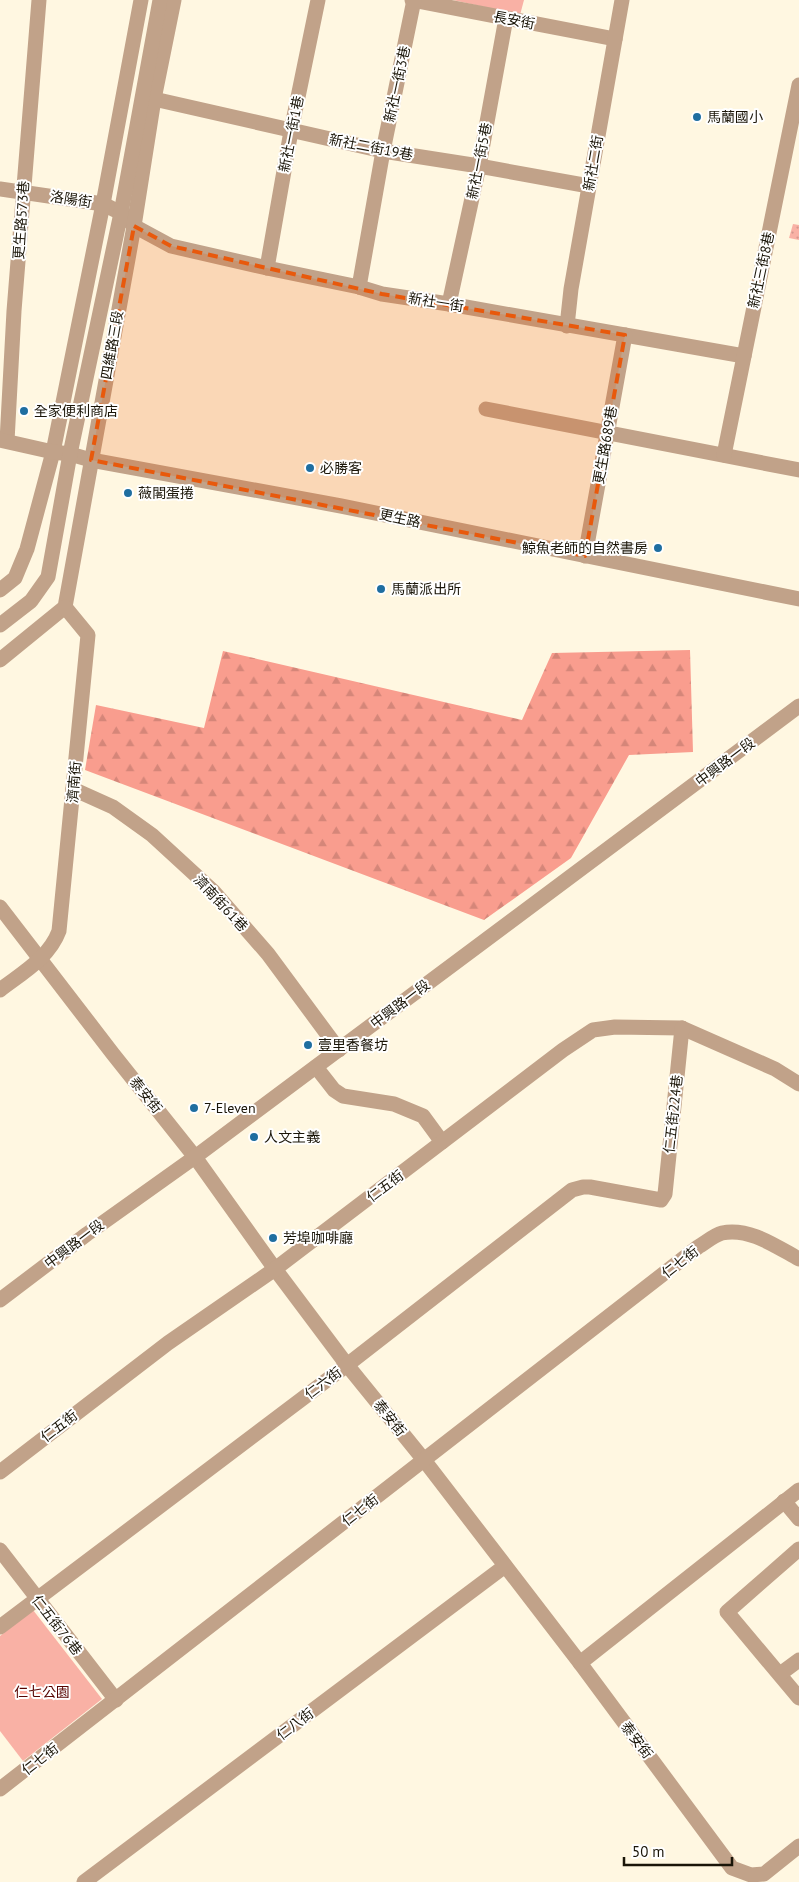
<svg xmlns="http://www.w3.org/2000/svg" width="799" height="1882" font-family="'PT Sans','Noto Sans TC',sans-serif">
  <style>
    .grass { fill: url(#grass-dots) }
    .forest { fill: url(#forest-firs) }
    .park { fill: #f9b1a5 }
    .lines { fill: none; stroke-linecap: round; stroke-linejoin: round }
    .minor { stroke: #c1a289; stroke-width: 15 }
    .tertiary { stroke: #c1a289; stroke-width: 15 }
    .marked { fill: #e8590c; fill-opacity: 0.2; stroke: #e8590c; stroke-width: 4; stroke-dasharray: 10 6; stroke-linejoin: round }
    .poi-dot { fill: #1f6ea0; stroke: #fff; stroke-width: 2 }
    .labels { text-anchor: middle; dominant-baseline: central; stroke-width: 4; stroke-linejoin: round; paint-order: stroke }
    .street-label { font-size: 14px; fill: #1a1508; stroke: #fff }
    .poi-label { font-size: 14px; fill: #1a1508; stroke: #fff; text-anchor: start }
    .park-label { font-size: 14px; fill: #570401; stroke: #fff }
  </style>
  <defs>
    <pattern id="grass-dots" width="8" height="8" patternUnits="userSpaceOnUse" patternTransform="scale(1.25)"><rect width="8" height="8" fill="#f9b1a5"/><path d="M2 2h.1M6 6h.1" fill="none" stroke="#d5978d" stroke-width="1.8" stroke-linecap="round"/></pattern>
    <pattern id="forest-firs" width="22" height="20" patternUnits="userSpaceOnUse" patternTransform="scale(1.25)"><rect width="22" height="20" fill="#f99d8e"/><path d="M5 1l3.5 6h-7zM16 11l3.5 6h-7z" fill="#d58679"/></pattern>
  </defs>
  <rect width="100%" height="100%" fill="#fff7e1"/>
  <polygon class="grass" points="793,224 799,225 799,240 789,238"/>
  <polygon class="forest" points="690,650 693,752 629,755 571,858 484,920 85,770 96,705 204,728 223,651 522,720 552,653"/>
  <g class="park">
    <polygon points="453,0 524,0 520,15"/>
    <polygon points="33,1610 102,1699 23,1761 0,1731 0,1636"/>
  </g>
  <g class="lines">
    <g class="minor">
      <polyline points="412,0 615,39"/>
      <polyline points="154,99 383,151 479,166 589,186"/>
      <polyline points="0,189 103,204 121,213 134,226 171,246 267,268 359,287 382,294 449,304 744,356"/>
      <polyline points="267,268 291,131 318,0"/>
      <polyline points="359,287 383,151 414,0"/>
      <polyline points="449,304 479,166 506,18"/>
      <polyline points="567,326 571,289 622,0"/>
      <polyline points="486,409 799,470"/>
      <polyline points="7,441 14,311 39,0"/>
      <polyline points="724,455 799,85"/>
      <polyline points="585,556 625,335"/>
      <polyline points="0,590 15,578 27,549 53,452 103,204 141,0"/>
      <polyline points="0,660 65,607 134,226 154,99 174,0"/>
      <polyline points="73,789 113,807 152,835 213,891 268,954 339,1050"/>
      <polyline points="0,907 113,1054 195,1157 275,1269 347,1365 424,1460 580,1663 732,1868 751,1875 764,1874 799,1846"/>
      <path d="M 0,990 C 22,973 49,958 59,931 L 88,635 L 65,607"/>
      <polyline points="316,1067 334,1090 343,1096 394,1104 423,1116 442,1142"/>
      <polyline points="0,1300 87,1234 195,1157 799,706"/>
      <polyline points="0,1472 168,1343 275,1269 563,1050 593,1030 615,1027 682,1028 775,1069 799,1084"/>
      <polyline points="784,1501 799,1519"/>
      <polyline points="799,1549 727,1612 799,1698"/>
      <polyline points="0,1550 116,1700"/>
      <polyline points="0,1627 347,1365 572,1190 583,1187 590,1187 661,1200 665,1194 682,1028"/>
      <polyline points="580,1663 799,1490"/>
      <polyline points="780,1674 799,1660"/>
      <path d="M 0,1789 L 698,1247 C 705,1243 714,1235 722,1233 C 749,1227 777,1247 799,1259"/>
      <polyline points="84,1882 505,1566"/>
    </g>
    <g class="tertiary">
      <polyline points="0,440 53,452 70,454 91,460 341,506 799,599"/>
      <polyline points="0,625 31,601 48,577 70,454 121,213 160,0"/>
    </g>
  </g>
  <path class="marked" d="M 134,226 L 171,246 L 267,268 L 382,294 L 625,335 L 585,556 L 91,460 Z"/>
  <g class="poi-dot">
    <circle cx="697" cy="117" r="5"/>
    <circle cx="24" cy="411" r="5"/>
    <circle cx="310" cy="468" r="5"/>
    <circle cx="128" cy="493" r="5"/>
    <circle cx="658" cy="548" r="5"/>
    <circle cx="381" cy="589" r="5"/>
    <circle cx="308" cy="1045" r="5"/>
    <circle cx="194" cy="1108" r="5"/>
    <circle cx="254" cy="1137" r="5"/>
    <circle cx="273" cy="1238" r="5"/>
  </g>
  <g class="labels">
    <g class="street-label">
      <text transform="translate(514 20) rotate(11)">長安街</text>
      <text transform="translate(397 84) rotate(-78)">新社一街3巷</text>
      <text transform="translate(291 134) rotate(-79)">新社一街1巷</text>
      <text transform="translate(371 147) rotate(11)">新社二街19巷</text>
      <text transform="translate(479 161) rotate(-79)">新社一街5巷</text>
      <text transform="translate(593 163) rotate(-80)">新社二街</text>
      <text transform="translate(71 199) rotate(9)">洛陽街</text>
      <text transform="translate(21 220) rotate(-86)">更生路573巷</text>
      <text transform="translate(761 270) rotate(-78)">新社三街8巷</text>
      <text transform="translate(436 302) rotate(9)">新社一街</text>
      <text transform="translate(112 345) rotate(-80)">四維路三段</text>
      <text transform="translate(605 445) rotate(-80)">更生路689巷</text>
      <text transform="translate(400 518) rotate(12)">更生路</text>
      <text transform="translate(725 762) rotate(-37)">中興路一段</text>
      <text transform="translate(74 782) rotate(-85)">濟南街</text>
      <text transform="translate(221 903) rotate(47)">濟南街61巷</text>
      <text transform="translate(400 1004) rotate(-37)">中興路一段</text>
      <text transform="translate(146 1095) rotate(51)">泰安街</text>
      <text transform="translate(673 1114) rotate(-84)">仁五街224巷</text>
      <text transform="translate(385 1186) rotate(-37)">仁五街</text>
      <text transform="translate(74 1244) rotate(-37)">中興路一段</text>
      <text transform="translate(680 1262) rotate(-38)">仁七街</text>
      <text transform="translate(323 1383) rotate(-37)">仁六街</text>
      <text transform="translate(390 1418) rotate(51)">泰安街</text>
      <text transform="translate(59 1426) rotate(-38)">仁五街</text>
      <text transform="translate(360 1510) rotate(-38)">仁七街</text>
      <text transform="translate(57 1625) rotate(52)">仁五街76巷</text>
      <text transform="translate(295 1724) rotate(-37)">仁八街</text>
      <text transform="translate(637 1740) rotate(53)">泰安街</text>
      <text transform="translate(40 1759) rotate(-38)">仁七街</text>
    </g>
    <g class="poi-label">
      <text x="707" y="117">馬蘭國小</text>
      <text x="34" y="411">全家便利商店</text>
      <text x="320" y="468">必勝客</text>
      <text x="138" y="493">薇閣蛋捲</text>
      <text x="648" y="548" text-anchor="end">鯨魚老師的自然書房</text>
      <text x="391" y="589">馬蘭派出所</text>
      <text x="318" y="1045">壹里香餐坊</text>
      <text x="204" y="1108">7-Eleven</text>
      <text x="264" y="1137">人文主義</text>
      <text x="283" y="1238">芳埠咖啡廳</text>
    </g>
    <g class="park-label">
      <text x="42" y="1692">仁七公園</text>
    </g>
  </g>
  <path d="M624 1857v8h108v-8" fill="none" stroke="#1a1508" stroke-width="2.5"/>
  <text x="632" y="1857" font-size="15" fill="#1a1508" stroke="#ffffff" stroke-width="4" paint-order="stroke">50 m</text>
</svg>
